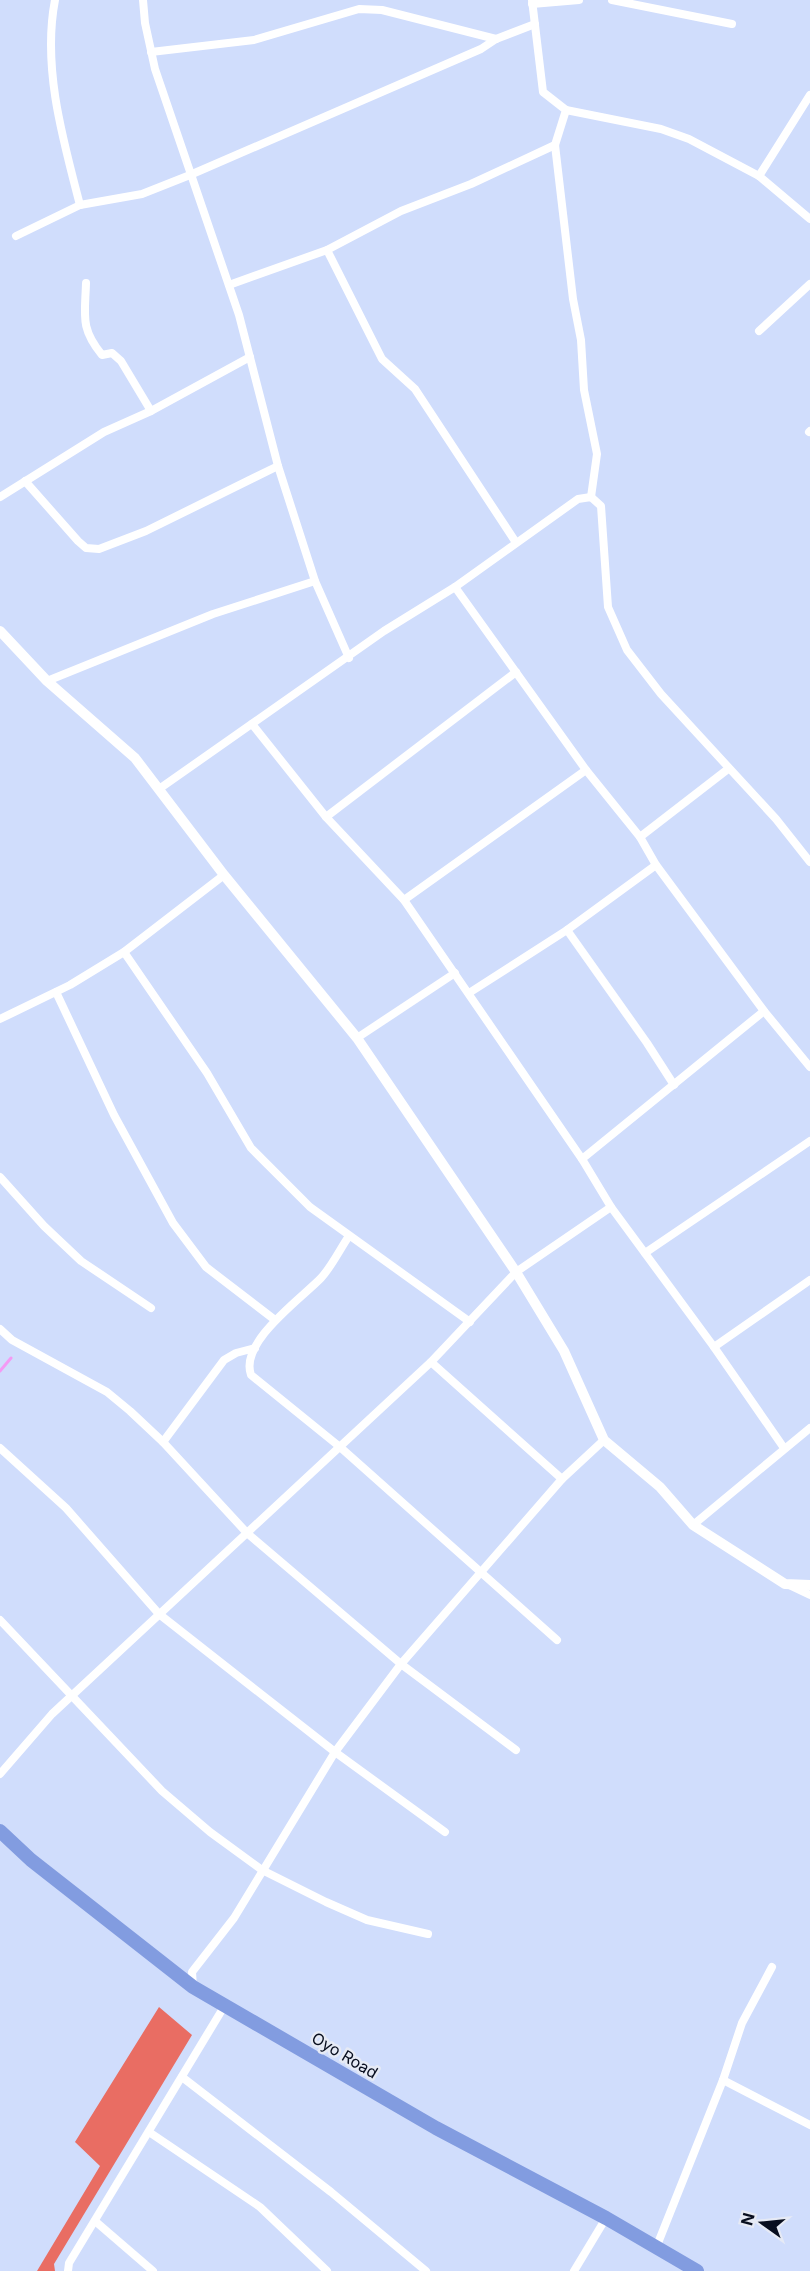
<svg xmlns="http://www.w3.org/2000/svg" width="810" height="2271" font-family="Inter,sans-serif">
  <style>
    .forest { fill: #e96d63 }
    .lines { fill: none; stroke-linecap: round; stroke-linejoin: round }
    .stream { stroke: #f49af4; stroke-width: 3 }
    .minor { stroke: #fff; stroke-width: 8 }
    .tertiary { stroke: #fff; stroke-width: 10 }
    .trunk { stroke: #829ce0; stroke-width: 14 }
    .labels { text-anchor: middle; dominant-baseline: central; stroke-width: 5; stroke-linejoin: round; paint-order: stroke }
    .street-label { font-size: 16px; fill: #080e1f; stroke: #e6eaf5 }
  </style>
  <rect width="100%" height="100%" fill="#d0ddfc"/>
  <polygon class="forest" points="159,2007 192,2035 54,2264 55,2271 37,2271 100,2166 75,2142"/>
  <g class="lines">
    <polyline class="stream" points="0,1371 11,1358"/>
    <g class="minor">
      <path d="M 55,0 C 42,67 63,140 80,205"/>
      <polyline points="143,0 145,23 155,69 239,315 278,466 315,581 349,658"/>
      <polyline points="532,0 543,92 566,110 555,145 573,299 581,340 584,390 597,454 591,497"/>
      <polyline points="612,0 732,24"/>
      <polyline points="532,4 579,0"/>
      <polyline points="151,52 254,40 359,9 382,10 496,39"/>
      <polyline points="566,110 661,129 689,139 759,176 810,219"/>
      <polyline points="759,176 810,95"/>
      <polyline points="16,236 80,205 142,194 190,175 481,49 496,39 535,24"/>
      <polyline points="327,250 382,359 415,389 515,541"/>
      <path d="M 86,283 C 85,316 80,328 102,355 L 112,353 L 121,361 L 151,411"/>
      <polyline points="229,285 327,250 401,211 471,184 555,145"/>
      <polyline points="759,331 810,284"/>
      <polyline points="809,432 810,431"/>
      <polyline points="25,481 78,541 86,548 99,549 146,531 278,466"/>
      <polyline points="0,497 104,432 151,411 250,357"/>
      <polyline points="455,587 586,770 640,837 656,865 764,1011 810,1067"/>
      <polyline points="47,681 213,614 315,581"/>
      <polyline points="252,724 326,817 404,900 582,1159 611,1207 714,1347 784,1448"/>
      <polyline points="159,789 384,631 455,587 578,499 591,497 601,506 608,607 627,650 661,694 776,819 810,862"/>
      <polyline points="326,817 516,672"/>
      <polyline points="640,837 728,769"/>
      <polyline points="404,900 586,770"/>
      <polyline points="567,930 647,1043 674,1085"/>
      <polyline points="124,952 207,1073 251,1148 310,1207 470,1322"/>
      <polyline points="56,992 114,1115 173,1223 206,1267 275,1320"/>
      <polyline points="469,993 567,930 656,865"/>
      <polyline points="0,1019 70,985 124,952 224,875"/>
      <polyline points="357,1038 455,973"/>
      <polyline points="582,1159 764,1011"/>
      <polyline points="0,1177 44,1226 81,1261 151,1308"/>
      <path d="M 349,1236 C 340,1249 332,1266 321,1278 C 302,1298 239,1342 251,1375 L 340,1447 L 557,1640"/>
      <polyline points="645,1253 810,1141"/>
      <polyline points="0,1329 12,1340 107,1392 130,1411 163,1442 247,1533 401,1664 516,1750"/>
      <polyline points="714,1347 810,1280"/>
      <polyline points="431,1362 562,1479"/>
      <polyline points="163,1442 224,1360 236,1353 255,1348"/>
      <polyline points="0,1448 66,1508 159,1614 335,1752 445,1832"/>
      <polyline points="693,1525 810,1428"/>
      <polyline points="789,1585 810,1595"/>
      <polyline points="0,1620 162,1791 210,1832 262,1870 326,1902 367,1920 428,1934"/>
      <polyline points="0,1774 52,1714 431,1362 516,1272 611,1207"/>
      <polyline points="193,1987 192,1972 234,1918 335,1752 401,1664 562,1479 604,1440"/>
      <polyline points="182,2077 331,2192 426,2271"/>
      <polyline points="723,2080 810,2125"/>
      <polyline points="149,2132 260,2207 327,2271"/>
      <polyline points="95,2221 153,2271"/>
      <polyline points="656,2248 723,2080 742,2023 772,1967"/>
      <polyline points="68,2271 69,2263 225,2005"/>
      <polyline points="574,2271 606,2218"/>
    </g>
    <polyline class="tertiary" points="0,631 47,681 135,758 224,875 357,1038 516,1272 564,1351 604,1440 660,1487 693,1525 785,1584 810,1585"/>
    <polyline class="trunk" points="0,1831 31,1860 193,1987 436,2128 606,2218 697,2271"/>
  </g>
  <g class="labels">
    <g class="street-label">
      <text transform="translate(345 2055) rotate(31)">Oyo Road</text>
    </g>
  </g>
  <g transform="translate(762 2223) rotate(285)" stroke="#e6eaf5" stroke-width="4.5" paint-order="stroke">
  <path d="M0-4.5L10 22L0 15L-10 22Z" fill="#080e1f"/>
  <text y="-9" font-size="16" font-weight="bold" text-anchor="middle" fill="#080e1f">N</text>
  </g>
</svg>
